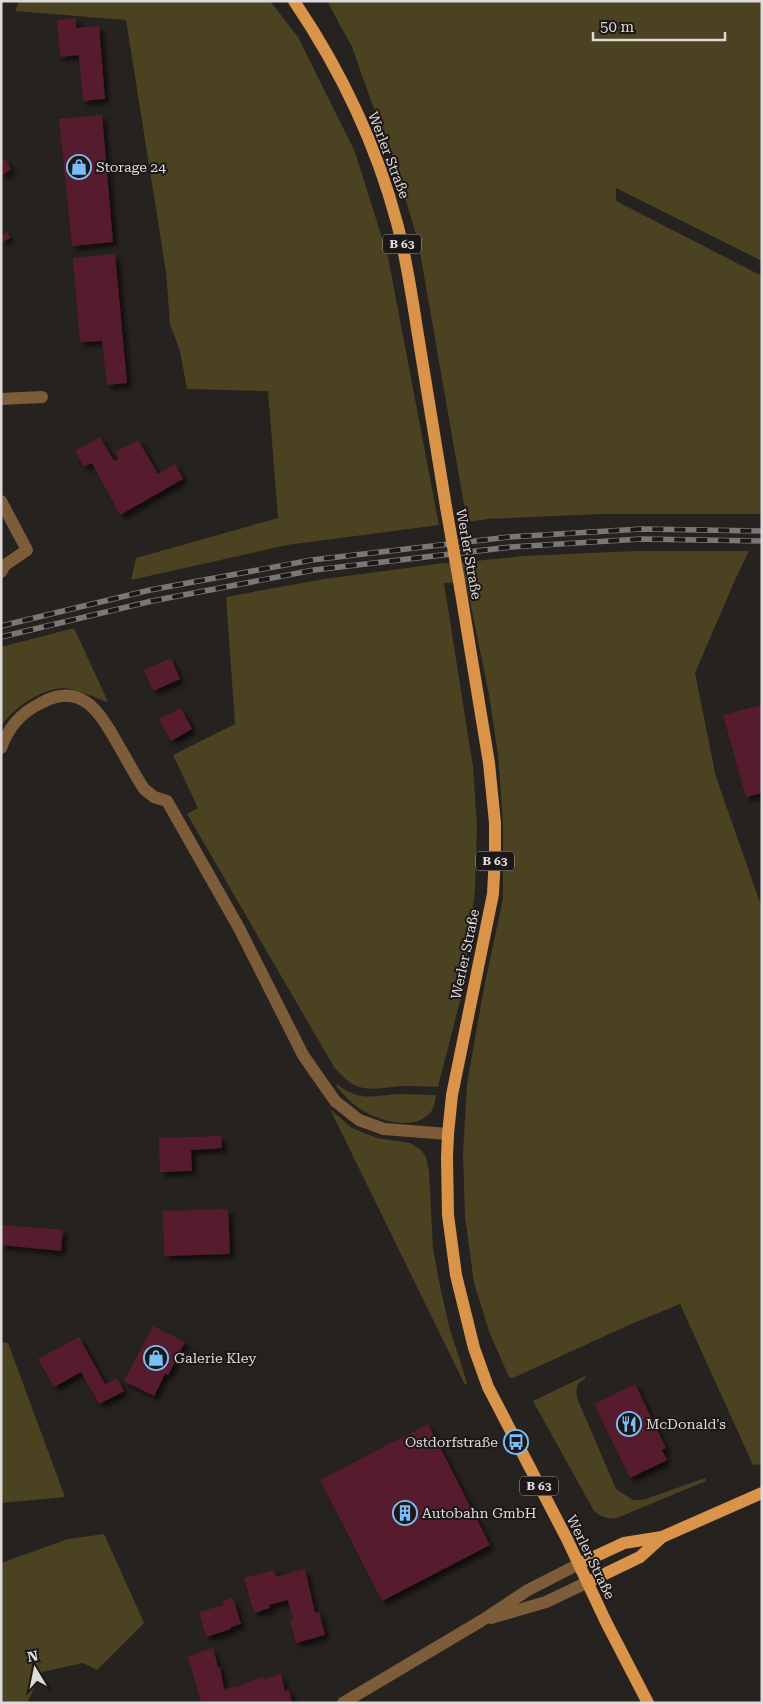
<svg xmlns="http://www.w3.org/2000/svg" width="763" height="1704" font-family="'Roboto Serif',serif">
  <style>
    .green { fill: #4a4220 }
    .building { fill: #561d2d; filter: url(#shadow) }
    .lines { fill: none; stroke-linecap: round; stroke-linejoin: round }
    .minor { stroke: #7d5c3a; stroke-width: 12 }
    .major { stroke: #d99449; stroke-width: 12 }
    .rail-casing { stroke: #7b7776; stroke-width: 5.5 }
    .rail { stroke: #1d1817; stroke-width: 4; stroke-dasharray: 11; stroke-linecap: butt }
    .major-bridge { stroke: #d99449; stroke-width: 12 }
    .labels { text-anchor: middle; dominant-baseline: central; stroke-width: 4; stroke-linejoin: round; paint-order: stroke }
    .shield { fill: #1d1817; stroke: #a3a09f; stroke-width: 1 }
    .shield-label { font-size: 12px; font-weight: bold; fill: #dddad9 }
    .street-label { font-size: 14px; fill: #dddad9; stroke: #1d1817 }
    .poi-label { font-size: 14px; fill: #dddad9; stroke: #1d1817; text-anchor: start }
  </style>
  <defs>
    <filter id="shadow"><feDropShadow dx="4.5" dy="4.5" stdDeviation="2.5" flood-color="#0009"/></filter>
  </defs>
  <rect width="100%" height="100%" fill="#262220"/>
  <g class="green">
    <polygon points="19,1 270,1 298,37 355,152 388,257 439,525 287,545 131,580 136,558 278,518 268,391 187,389 180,351 170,324 166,272 126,20 15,11"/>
    <polygon points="327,1 762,1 762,261 616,188 616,201 762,276 762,514 601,514 488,519 467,522 418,241 389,144 371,101 352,47"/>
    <path d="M 636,551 L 749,551 L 735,580 L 695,673 L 716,777 L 762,908 L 762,1464 L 753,1465 L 680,1304 L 629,1325 L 513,1378 L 509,1377 L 490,1334 L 474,1283 L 465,1217 L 463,1154 L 467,1084 L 483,993 L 503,898 L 503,822 L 498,754 L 489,695 L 466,582 L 444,583 L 473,767 L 477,826 L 475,890 L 463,989 L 438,1087 C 426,1086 414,1086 402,1086 C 370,1089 357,1095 334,1067 L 187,814 L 198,808 L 173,755 L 235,724 L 226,597 L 324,579 L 444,563 L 465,562 L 524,556 Z"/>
    <path d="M 74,628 L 108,702 C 99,699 71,687 63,688 C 41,689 11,709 1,727 L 1,647 Z"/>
    <path d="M 337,1084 C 360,1103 374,1095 401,1094 C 412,1094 424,1095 436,1095 C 435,1101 434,1109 430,1113 C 413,1132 377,1120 360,1109 C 351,1103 344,1095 337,1087 Z"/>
    <polygon points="330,1109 352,1128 377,1138 410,1143 421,1150 426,1157 429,1171 433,1249 440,1286 449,1326 467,1383 465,1385"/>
    <polygon points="1,1342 8,1343 65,1497 1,1503"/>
    <path d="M 585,1376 L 586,1378 C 576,1383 576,1388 577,1398 L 616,1489 L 633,1500 L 643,1500 L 705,1478 L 706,1481 L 617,1518 C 607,1519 601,1517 594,1511 L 533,1401 Z"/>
    <polygon points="104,1534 144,1623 97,1670 83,1663 42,1672 27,1703 1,1703 1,1563 68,1539"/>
  </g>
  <g class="building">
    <polygon points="76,18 76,28 99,26 105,99 83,101 79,55 60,57 57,20"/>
    <polygon points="102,115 113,242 72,246 59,119"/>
    <polygon points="6,159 11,170 1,175 1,161"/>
    <polygon points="7,232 10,238 1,243 1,235"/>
    <polygon points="115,254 127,383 107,385 102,341 80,342 73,258"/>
    <polygon points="100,437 114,461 119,459 115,452 138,440 158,474 175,464 183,479 120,515 92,463 84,467 75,451"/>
    <polygon points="171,658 180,679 153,691 144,670"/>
    <polygon points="762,705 762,793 746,797 723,715"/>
    <polygon points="181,708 192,729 171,741 159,719"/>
    <polygon points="221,1136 222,1148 191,1150 192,1171 160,1172 159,1138"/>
    <polygon points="228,1209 230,1254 164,1256 163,1211"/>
    <polygon points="1,1225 63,1230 61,1251 1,1245"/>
    <polygon points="153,1326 185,1342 168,1375 165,1374 154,1396 124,1381"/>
    <polygon points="79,1337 105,1384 117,1378 124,1391 99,1404 81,1372 54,1387 38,1359"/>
    <polygon points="635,1384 666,1448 662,1450 667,1460 630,1478 594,1404"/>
    <polygon points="428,1424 490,1545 382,1601 320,1480"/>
    <polygon points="305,1569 315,1613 319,1612 325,1635 296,1643 290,1620 293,1619 288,1600 269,1605 270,1608 254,1613 244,1578 274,1570 276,1577"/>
    <polygon points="233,1598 241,1624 231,1627 231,1629 206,1637 199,1612 224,1605 222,1601"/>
    <polygon points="213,1648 218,1667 220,1667 224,1689 240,1686 263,1676 264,1679 281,1674 285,1691 289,1690 292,1703 201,1703 188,1656"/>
  </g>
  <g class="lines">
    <g class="minor">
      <polyline points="1,399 42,397"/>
      <polyline points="1,501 27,550 5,565 1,572"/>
      <path d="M 1,748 C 9,726 21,713 41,703 C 83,680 101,715 119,746 C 127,760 135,775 144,789 L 154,797 L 167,801 L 239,928 L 303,1055 L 335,1101 L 359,1120 L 384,1129 L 448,1134"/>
      <polyline points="491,1618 546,1602 588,1582"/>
      <polyline points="343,1703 481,1621 528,1590 579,1564"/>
    </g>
    <g class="major">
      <path d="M 294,1 C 340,69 376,144 397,223 C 407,260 412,298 418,335 C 427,392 437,450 446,507"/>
      <polyline points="460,587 489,763 495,823 495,855 493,894 452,1095 448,1134 447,1157 448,1215 456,1275 474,1348 488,1387 567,1539 606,1622 648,1703"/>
      <polyline points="579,1564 624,1543 662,1537 762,1493"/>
      <polyline points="588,1582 640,1557 662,1537"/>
    </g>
    <defs>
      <g id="rail">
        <polyline points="1,626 150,590 312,560 509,537 641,529 762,531"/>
        <polyline points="1,637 152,601 314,570 511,547 641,539 762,541"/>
      </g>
    </defs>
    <use href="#rail" class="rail-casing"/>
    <use href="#rail" class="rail"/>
    <polyline class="major-bridge" points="446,507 460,587"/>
  </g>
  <defs>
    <symbol id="shop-ring" viewBox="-11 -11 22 22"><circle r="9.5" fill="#1d1817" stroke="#7abff8" stroke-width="1.5"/><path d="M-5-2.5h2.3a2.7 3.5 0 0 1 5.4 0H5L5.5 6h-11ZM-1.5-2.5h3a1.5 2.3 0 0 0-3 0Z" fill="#7abff8"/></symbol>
    <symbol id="restaurant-ring" viewBox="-11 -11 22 22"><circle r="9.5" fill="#1d1817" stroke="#7abff8" stroke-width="1.5"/><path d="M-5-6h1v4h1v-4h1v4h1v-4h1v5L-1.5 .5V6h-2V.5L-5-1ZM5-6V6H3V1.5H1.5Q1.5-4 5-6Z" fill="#7abff8"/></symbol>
    <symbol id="bus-ring" viewBox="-11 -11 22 22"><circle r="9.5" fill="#1d1817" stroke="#7abff8" stroke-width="1.5"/><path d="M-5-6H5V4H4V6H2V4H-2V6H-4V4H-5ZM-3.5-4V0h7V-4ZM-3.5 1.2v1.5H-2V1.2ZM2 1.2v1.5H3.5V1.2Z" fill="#7abff8"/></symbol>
    <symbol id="building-ring" viewBox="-11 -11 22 22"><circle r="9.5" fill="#1d1817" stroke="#7abff8" stroke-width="1.5"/><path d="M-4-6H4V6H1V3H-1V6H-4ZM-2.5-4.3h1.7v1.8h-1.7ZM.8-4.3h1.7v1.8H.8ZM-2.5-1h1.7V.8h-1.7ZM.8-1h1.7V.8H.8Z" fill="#7abff8"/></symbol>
  </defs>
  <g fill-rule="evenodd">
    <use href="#shop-ring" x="65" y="153" width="28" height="28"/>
    <use href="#shop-ring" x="142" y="1344" width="28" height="28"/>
    <use href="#restaurant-ring" x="615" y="1410" width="28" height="28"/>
    <use href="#bus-ring" x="502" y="1428" width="28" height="28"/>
    <use href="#building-ring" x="391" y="1499" width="28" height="28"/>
  </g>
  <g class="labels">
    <g class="shield">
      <rect x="383" y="234.5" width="38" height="19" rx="4"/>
      <rect x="476" y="851.5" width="38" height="19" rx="4"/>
      <rect x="520" y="1476.5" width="38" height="19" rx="4"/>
    </g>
    <g class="shield-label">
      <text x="402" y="244">B 63</text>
      <text x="495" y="861">B 63</text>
      <text x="539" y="1486">B 63</text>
    </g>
    <g class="street-label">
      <text transform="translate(389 155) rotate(69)">Werler Straße</text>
      <text transform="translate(469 554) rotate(80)">Werler Straße</text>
      <text transform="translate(465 954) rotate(-78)">Werler Straße</text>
      <text transform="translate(591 1557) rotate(64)">Werler Straße</text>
    </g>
    <g class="poi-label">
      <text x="96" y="167">Storage 24</text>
      <text x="174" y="1358">Galerie Kley</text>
      <text x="646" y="1424">McDonald's</text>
      <text x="498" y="1442" text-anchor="end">Ostdorfstraße</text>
      <text x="422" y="1513">Autobahn GmbH</text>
    </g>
  </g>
  <rect width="763" height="1704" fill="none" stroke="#dddad9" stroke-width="5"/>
  <g transform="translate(35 1669) rotate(350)" stroke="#1d1817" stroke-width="4" paint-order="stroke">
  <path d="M0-4L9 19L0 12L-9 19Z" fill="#dddad9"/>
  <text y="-8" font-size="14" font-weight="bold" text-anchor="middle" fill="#dddad9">N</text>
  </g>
  <path d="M593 32v8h132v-8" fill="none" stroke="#dddad9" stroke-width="2.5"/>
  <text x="600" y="32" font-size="15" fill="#dddad9" stroke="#1d1817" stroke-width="4" paint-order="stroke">50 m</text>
</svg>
